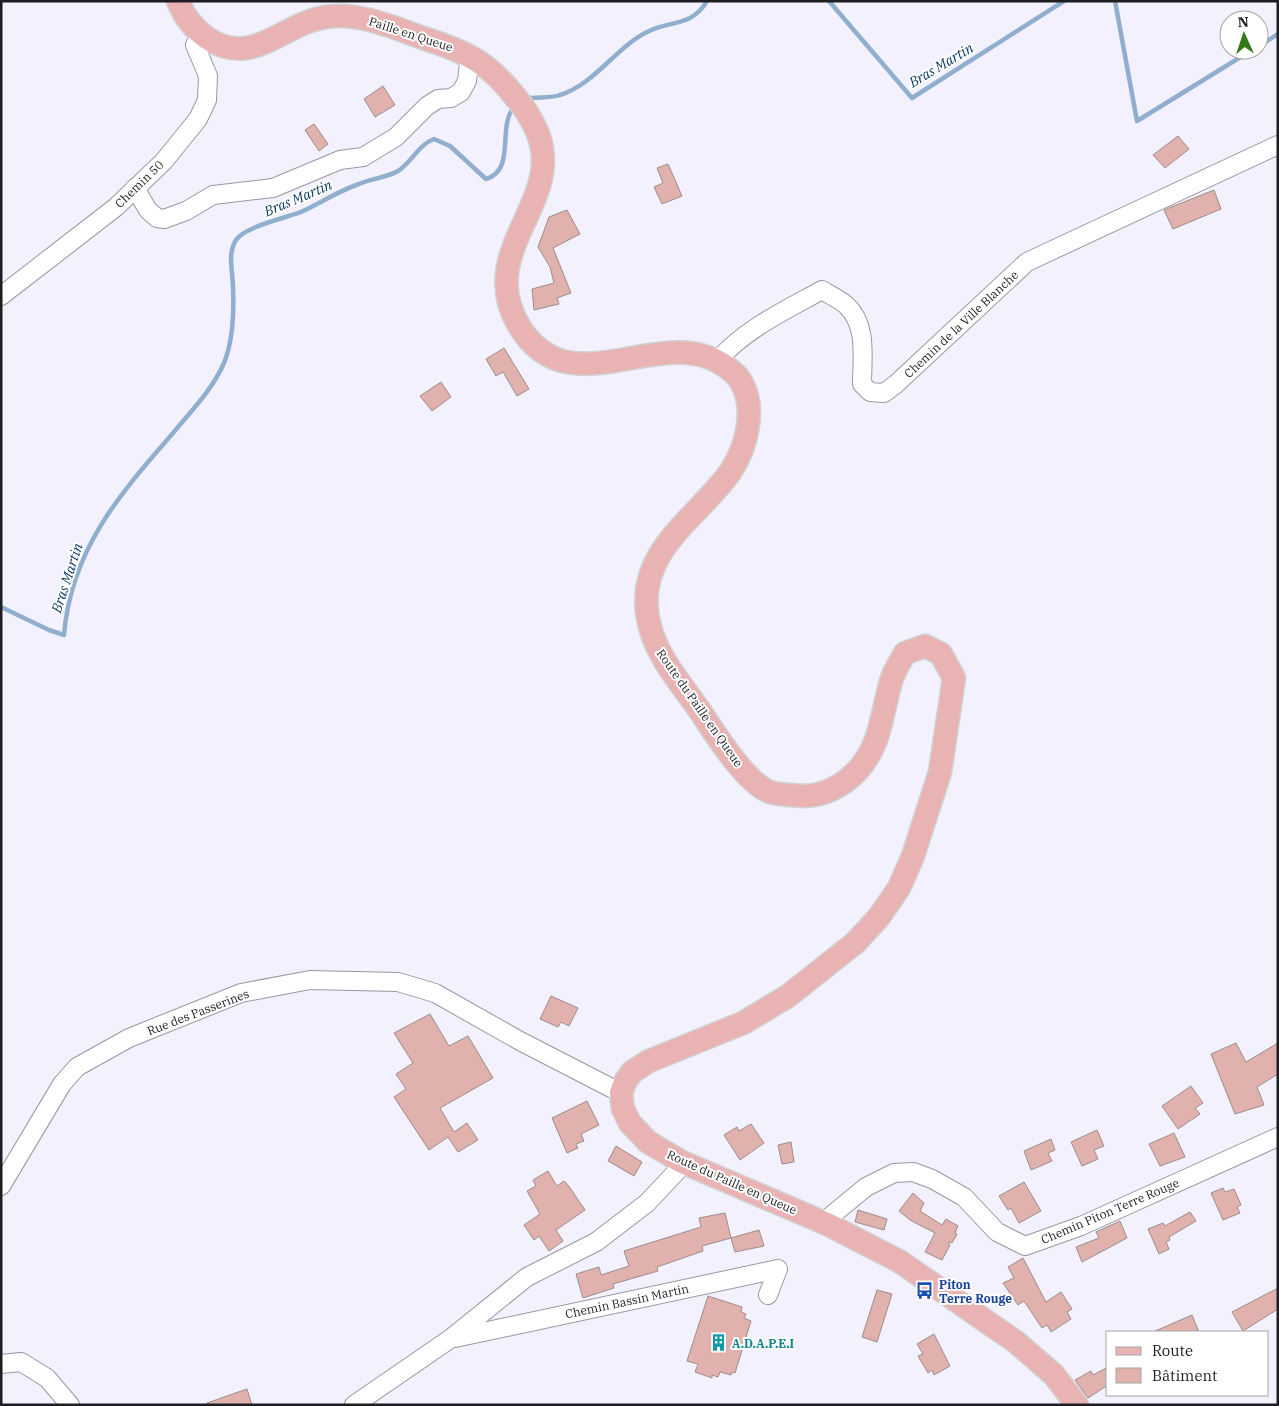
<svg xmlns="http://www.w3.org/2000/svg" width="1279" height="1406" font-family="'IBM Plex Serif',serif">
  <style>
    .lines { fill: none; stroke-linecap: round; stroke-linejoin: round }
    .stream { stroke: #90afce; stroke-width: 4.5 }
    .building { fill: #e1b1ae; stroke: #9b8d8c }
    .minor-casing { stroke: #9997a2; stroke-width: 20 }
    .major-casing { stroke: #d2d2d3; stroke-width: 25 }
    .minor { stroke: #fff; stroke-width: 18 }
    .major { stroke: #e9b2b3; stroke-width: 22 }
    .labels { text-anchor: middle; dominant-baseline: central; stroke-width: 4; stroke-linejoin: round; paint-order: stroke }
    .street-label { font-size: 12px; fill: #1e1d21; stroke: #fff }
    .transit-label { font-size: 12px; font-weight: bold; fill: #164399; stroke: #fff; text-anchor: start }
    .culture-label { font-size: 12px; font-weight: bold; fill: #0d838f; stroke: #fff; text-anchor: start }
    .water-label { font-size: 14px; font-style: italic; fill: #093a62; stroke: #fff }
  </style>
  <rect width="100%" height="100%" fill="#f3f1fd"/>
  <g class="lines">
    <g class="stream">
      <polyline points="829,1 912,98 1064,1"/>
      <polyline points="1115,1 1137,121 1252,50"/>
      <polyline points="1259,46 1278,34"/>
      <path d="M 525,99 C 536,96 549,99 560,95 C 595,84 615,48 647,32 C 670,20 692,27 707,1"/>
      <path d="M 1,607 L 49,630 L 64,635 C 71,549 120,494 173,433 C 192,410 212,390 224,363 C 233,341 234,311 233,288 C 233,272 227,254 236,240 C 244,227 285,218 301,212 C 321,203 338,191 359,184 C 372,178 386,178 398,171 C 412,162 418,145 434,139 L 450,146 L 486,179 C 517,170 496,125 515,106"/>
    </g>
  </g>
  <g class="building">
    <polygon points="383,86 395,105 375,117 364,99"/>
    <polygon points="314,124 328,144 319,151 305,130"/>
    <polygon points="1178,136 1189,149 1165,168 1153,155"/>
    <polygon points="668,164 682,196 662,204 654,187 663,183 657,168"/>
    <polygon points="1214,190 1221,209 1173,229 1164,210"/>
    <polygon points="567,210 580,234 553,248 571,293 557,298 559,304 534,310 532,289 554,283 550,267 538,247 549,217"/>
    <polygon points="504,348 529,389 517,396 503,372 496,376 486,359"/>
    <polygon points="441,382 451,397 432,411 420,396"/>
    <polygon points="551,996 578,1008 569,1026 561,1022 558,1027 540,1019"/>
    <polygon points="430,1014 449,1046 468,1036 493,1078 440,1108 454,1132 467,1123 478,1140 458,1152 448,1137 429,1150 394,1097 406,1089 396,1074 413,1063 394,1033"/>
    <polygon points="1236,1043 1246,1062 1278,1043 1278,1074 1257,1087 1264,1105 1235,1114 1211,1054"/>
    <polygon points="1191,1086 1203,1103 1195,1108 1200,1114 1178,1129 1162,1106"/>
    <polygon points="587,1101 599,1125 581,1134 584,1141 576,1144 578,1148 567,1153 552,1118"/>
    <polygon points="751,1124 764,1143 740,1160 724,1135 737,1127 739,1131"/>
    <polygon points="1097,1130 1104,1146 1094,1150 1098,1159 1082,1166 1071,1142"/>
    <polygon points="1174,1133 1185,1157 1160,1166 1149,1144"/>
    <polygon points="1051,1139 1055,1150 1048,1153 1052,1161 1031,1170 1024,1151"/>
    <polygon points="791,1142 794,1162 782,1164 778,1145"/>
    <polygon points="616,1146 642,1162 634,1176 608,1161"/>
    <polygon points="548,1171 557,1186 564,1181 568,1185 585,1210 556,1230 563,1241 549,1251 539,1236 534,1240 524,1225 540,1214 527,1191 536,1186 533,1180"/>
    <polygon points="1024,1182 1041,1211 1019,1223 1011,1208 1008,1210 999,1196"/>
    <polygon points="1223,1188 1225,1192 1234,1189 1241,1205 1237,1207 1240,1213 1223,1220 1211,1193"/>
    <polygon points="913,1193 924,1203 920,1211 942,1225 946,1219 958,1226 955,1233 957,1234 952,1243 949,1242 948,1244 950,1245 942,1260 925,1252 935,1233 910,1220 899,1211"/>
    <polygon points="858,1210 887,1219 884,1230 855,1222"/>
    <polygon points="1190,1212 1196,1221 1169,1237 1170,1240 1166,1242 1169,1249 1159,1254 1148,1229 1163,1223 1165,1226"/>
    <polygon points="725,1213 731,1238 702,1246 703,1251 657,1267 658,1271 613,1284 614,1288 583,1298 576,1274 599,1267 601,1275 629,1266 624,1251 701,1227 699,1218"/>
    <polygon points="1120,1221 1127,1238 1082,1262 1076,1247 1099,1238 1096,1232"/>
    <polygon points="759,1230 764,1246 735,1252 731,1238"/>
    <polygon points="1023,1258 1046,1302 1061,1292 1072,1309 1067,1312 1071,1319 1051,1332 1047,1325 1042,1328 1024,1301 1018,1305 1003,1283 1014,1278 1008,1267"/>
    <polygon points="1278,1288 1278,1309 1243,1331 1232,1312"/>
    <polygon points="877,1290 892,1294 877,1342 862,1337"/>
    <polygon points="708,1296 742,1307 741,1312 746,1314 744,1318 751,1321 735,1373 732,1372 731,1375 720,1372 718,1377 712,1375 712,1378 695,1372 698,1364 687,1361"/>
    <polygon points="1192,1315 1199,1332 1153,1332"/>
    <polygon points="934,1334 950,1366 934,1375 932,1370 928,1373 918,1356 923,1354 917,1344"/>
    <polygon points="1108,1367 1108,1385 1088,1398 1075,1380 1091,1371 1093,1375"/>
    <polygon points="247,1389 252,1405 207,1405 207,1403"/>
  </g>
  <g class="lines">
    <defs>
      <g id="minor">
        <polyline points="135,188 148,210 157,218 164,219 186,211 213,195 273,188 340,160 363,157 396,137 427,106 438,99 451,98 461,92 467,81 470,54"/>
        <polyline points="1,296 116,207 164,161 198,119 207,100 208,76 195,45 202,35"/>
        <path d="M 718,360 C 745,329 786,310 822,290 C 830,295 839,299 846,305 C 868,325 862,358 862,384 L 870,392 L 884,393 L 896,384 L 1027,262 L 1278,145"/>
        <polyline points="1,1186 62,1084 77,1067 129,1038 241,993 310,980 398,982 435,993 520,1041 621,1093"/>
        <polyline points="827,1224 832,1215 866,1187 894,1173 913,1172 932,1179 964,1197 997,1232 1025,1246 1081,1226 1278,1137"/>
        <polyline points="455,1338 778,1269 768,1295"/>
        <polyline points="1,1364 21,1362 47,1378 70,1405"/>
        <polyline points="354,1405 450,1339 527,1277 596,1242 647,1203 678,1170 682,1162"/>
      </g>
      <path id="major" d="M 178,1 C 184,16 194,29 207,38 C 252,69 283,23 326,17 C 360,12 395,28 426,39 C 469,53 489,63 517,99 C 529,114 539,130 542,149 C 552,209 479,256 518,324 C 569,413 664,317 729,369 C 734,373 737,375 740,380 C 757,407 747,446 731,471 C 699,517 635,551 648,618 C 654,653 678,680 698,708 C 713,730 745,783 770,792 C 780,795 792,795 802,796 C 824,796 843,786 858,770 C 881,745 882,712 891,681 C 894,671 900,662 905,653 L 925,646 L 941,654 L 954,678 L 940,772 L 913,856 L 899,888 L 879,917 L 855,943 L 788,996 L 743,1023 L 649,1061 L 632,1072 L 625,1082 L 621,1093 L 623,1109 L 630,1123 L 648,1142 L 682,1162 L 827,1224 L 899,1261 L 1016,1342 L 1054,1375 L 1077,1405"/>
    </defs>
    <use href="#minor" class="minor-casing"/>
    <use href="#major" class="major-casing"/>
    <use href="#minor" class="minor"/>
    <use href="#major" class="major"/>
  </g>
  <defs>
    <symbol id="bus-bare" viewBox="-9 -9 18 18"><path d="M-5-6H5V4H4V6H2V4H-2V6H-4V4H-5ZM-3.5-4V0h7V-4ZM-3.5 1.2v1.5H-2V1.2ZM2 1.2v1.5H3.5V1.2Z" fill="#1a4fb4" stroke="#fff" stroke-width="2.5" paint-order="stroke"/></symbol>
    <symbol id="building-bare" viewBox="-9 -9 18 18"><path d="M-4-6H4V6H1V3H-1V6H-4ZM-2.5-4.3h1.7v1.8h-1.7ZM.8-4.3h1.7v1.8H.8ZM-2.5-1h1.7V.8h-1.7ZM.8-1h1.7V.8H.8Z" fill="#0f9aa8" stroke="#fff" stroke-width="2.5" paint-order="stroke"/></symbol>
  </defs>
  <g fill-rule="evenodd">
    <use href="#bus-bare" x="912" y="1278" width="25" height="25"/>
    <use href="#building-bare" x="706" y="1330" width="25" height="25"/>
  </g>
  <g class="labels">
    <g class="street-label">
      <text transform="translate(411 34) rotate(18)">Paille en Queue</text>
      <text transform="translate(139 184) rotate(-44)">Chemin 50</text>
      <text transform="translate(961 324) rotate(-43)">Chemin de la Ville Blanche</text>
      <text transform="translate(700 708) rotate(55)">Route du Paille en Queue</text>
      <text transform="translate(198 1012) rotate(-21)">Rue des Passerines</text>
      <text transform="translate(732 1182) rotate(24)">Route du Paille en Queue</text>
      <text transform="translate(1110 1211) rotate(-23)">Chemin Piton Terre Rouge</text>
      <text transform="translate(627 1301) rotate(-12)">Chemin Bassin Martin</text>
    </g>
    <g class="transit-label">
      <text x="939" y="1284">Piton<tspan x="939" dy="14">Terre Rouge</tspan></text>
    </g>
    <g class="culture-label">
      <text x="732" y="1343">A.D.A.P.E.I</text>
    </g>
    <g class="water-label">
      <text transform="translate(941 65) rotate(-31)">Bras Martin</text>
      <text transform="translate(298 198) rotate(-23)">Bras Martin</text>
      <text transform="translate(67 578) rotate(-72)">Bras Martin</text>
    </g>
  </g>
  <rect width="1279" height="1406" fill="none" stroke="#1e1d21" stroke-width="5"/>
  <rect x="1106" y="1331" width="162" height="65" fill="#ffffff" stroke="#a5a5a6"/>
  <rect x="1116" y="1347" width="25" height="8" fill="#e9b2b3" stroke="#a5a5a6"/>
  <text x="1152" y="1356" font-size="15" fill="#1e1d21">Route</text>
  <rect x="1116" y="1368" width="25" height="15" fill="#e1b1ae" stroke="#a5a5a6"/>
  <text x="1152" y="1381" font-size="15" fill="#1e1d21">Bâtiment</text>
  <g transform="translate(1244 35) rotate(357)"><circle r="24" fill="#ffffff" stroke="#a5a5a6"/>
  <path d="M0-4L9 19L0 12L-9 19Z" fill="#33791c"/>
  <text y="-8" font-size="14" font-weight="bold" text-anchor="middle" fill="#1e1d21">N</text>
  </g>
</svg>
